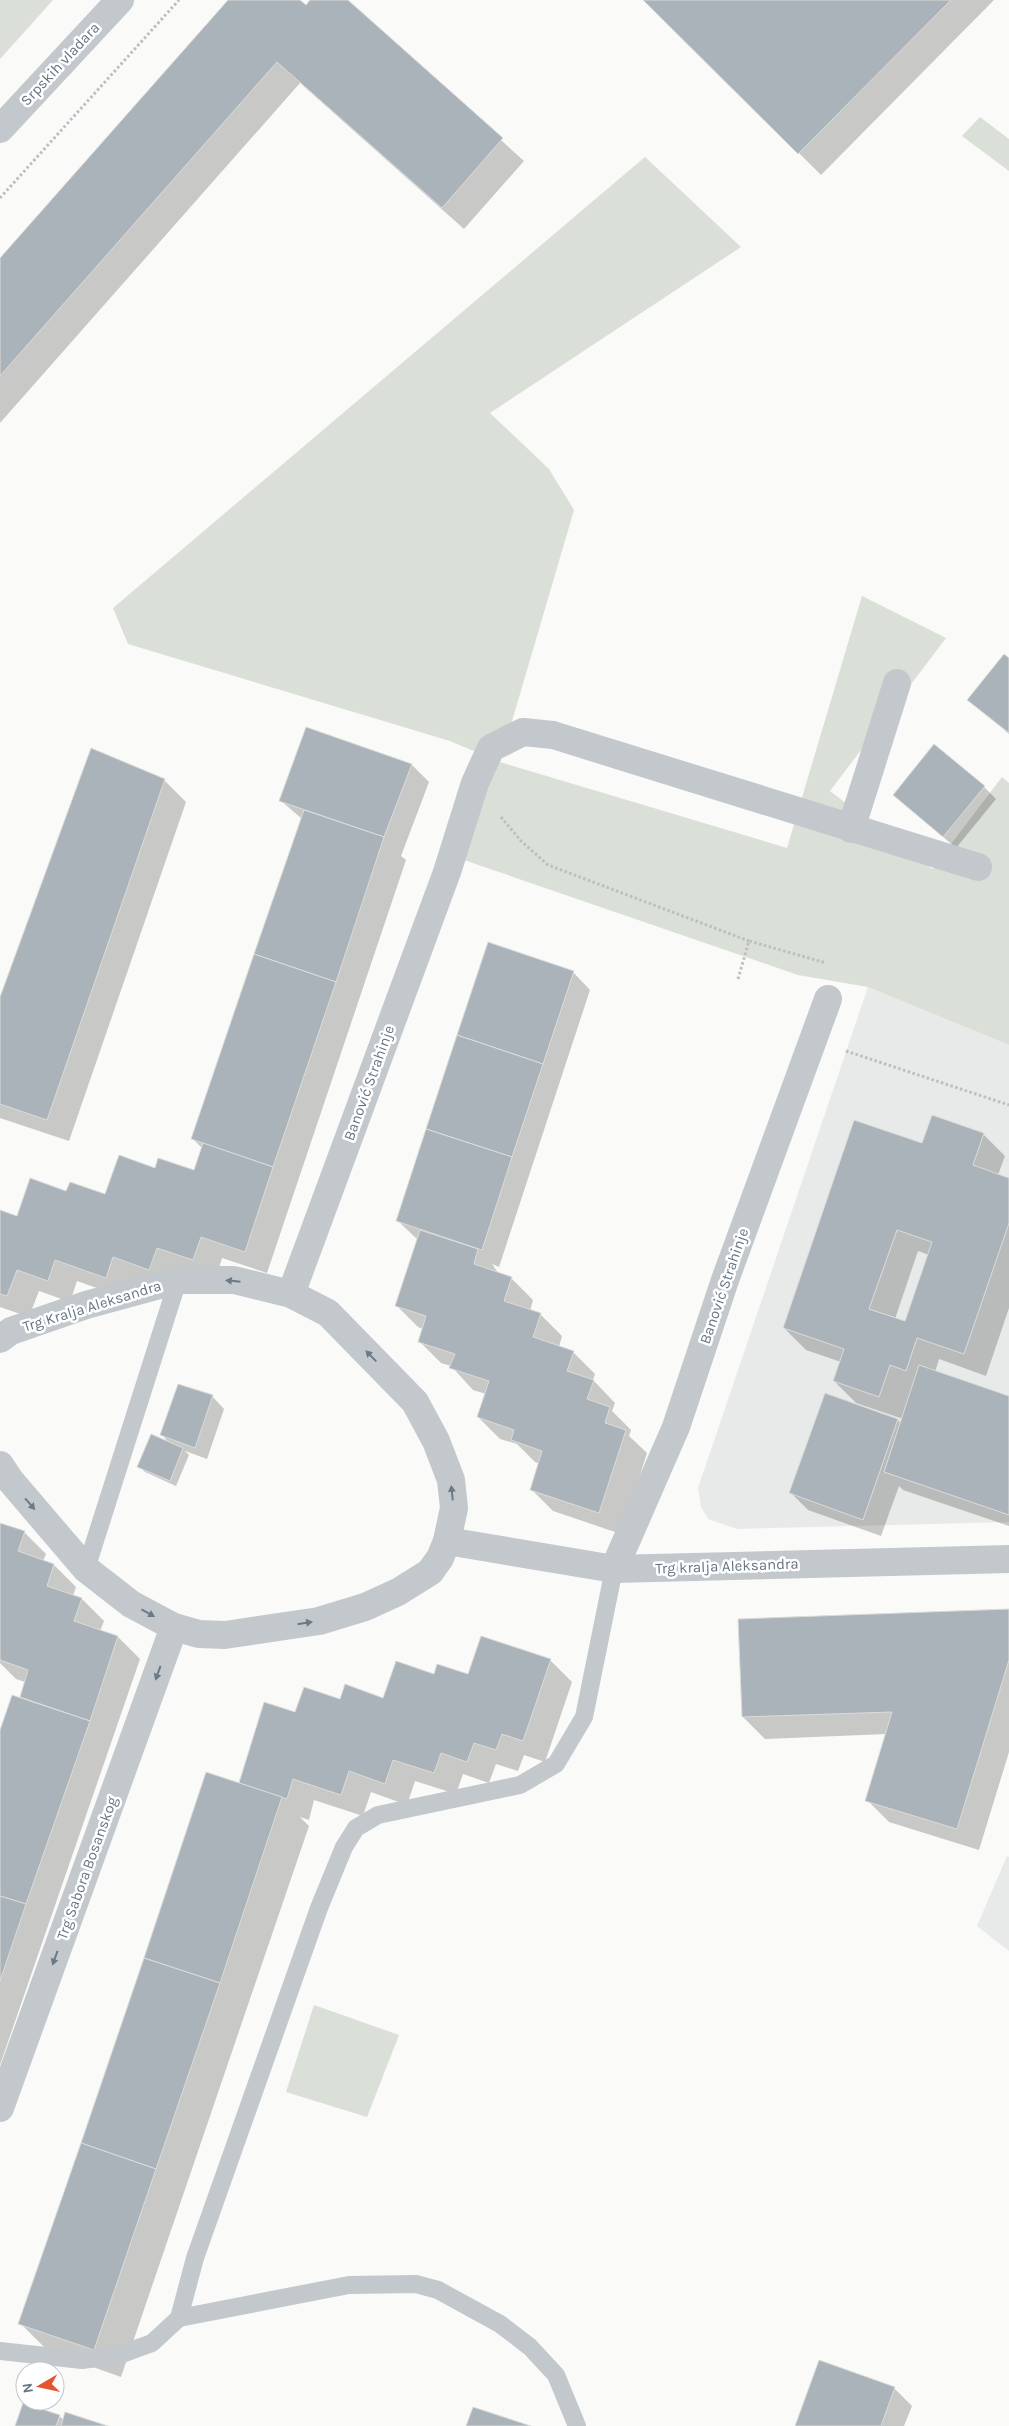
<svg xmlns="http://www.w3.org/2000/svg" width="1009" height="2426" font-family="Karla,sans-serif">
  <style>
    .built { fill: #e8e9e9 }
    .green { fill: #dadfd7 }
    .shadow { fill: #0003; fill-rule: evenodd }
    .building { fill: #aab3b9; stroke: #dcdcda; fill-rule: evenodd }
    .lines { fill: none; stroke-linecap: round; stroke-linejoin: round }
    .path { stroke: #bbbfc2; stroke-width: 3; stroke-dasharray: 2.5 2.5; stroke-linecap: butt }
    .service { stroke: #c3c8cc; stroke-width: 18 }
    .minor { stroke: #c3c8cc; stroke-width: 28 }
    .tertiary { stroke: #c3c8cc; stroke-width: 28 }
    .oneway { fill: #6a7a87 }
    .labels { text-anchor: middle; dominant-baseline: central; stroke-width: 5; stroke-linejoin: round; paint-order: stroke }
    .street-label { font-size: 15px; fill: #657683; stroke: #fff }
  </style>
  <rect width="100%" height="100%" fill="#fafaf8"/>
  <g class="built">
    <polygon points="868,987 1009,1045 1009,1522 737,1529 708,1519 701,1507 698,1488"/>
    <polygon points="1007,1856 1009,1857 1009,1951 977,1926"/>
  </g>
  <g class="green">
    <polygon points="0,0 53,0 0,59"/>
    <polygon points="980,117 1009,139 1009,171 962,136"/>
    <polygon points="645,157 741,247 490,413 549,469 574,510 500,762 787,848 862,596 946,638 830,791 932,869 1002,777 1009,783 1009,1045 868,987 798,975 461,859 482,800 500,762 450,741 128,644 113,608"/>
    <polygon points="314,2005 399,2035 367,2117 286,2092"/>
  </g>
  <g class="shadow">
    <polygon points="230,0 298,0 306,7 312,0 346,0 524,161 464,229 300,83 0,423 0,260"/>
    <polygon points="645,0 994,0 821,175"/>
    <polygon points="1009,659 1009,734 968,699"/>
    <polygon points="412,765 429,782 401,856 406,860 267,1273 222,1258 215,1281 128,1299 77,1281 70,1302 39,1291 29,1317 0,1307 0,1211 18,1217 67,1192 106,1196 156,1169 195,1172 203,1149 193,1139 302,819 280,800"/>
    <polygon points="164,780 186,802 69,1141 0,1118 0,1001"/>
    <polygon points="984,787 996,799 956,848 894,795"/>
    <polygon points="573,972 590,990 499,1267 492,1264 499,1274 511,1278 533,1300 530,1311 540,1314 562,1336 559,1347 573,1352 595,1374 593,1380 615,1403 612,1411 631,1430 629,1436 647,1453 621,1534 553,1511 532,1490 540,1464 535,1462 517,1444 500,1439 478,1417 486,1394 473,1390 451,1366 441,1363 419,1341 423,1329 418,1327 396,1305 418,1240 398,1221"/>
    <path d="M 983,1134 L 1005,1156 L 998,1175 L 1009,1179 L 1009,1308 L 986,1376 L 939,1359 L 935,1372 L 1009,1397 L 1009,1526 L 903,1490 L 899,1486 L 881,1536 L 808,1510 L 791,1493 L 825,1394 L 898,1420 L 901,1424 L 903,1419 L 856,1403 L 834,1381 L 841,1362 L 806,1350 L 784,1328 L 922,1145 ZM 918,1251 L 929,1255 L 906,1323 L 895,1319 Z"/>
    <polygon points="212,1396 224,1409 207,1459 185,1451 189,1455 176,1486 145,1472 139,1466 170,1444 162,1435"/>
    <polygon points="0,1524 24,1532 46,1554 43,1561 54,1565 76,1587 73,1596 82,1599 104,1621 100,1631 118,1637 140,1659 0,2065 0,1734 20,1699 25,1682 16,1679 0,1663"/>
    <polygon points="1009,1610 1009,1752 979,1850 889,1822 867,1800 887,1734 765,1739 743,1717"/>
    <polygon points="550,1660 572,1682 545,1762 524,1755 518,1771 496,1764 489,1783 463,1774 456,1794 415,1781 407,1805 371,1792 363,1816 314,1800 309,1820 300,1817 309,1826 121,2377 48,2351 20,2323 243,1786 296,1714 341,1701 384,1700 434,1676 469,1676"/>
    <polygon points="894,2388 912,2406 904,2426 796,2426"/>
    <polygon points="59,2416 64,2420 104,2426 17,2426"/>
  </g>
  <g class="building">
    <polygon points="228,0 300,0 306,5 310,0 348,0 503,138 442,208 277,62 0,376 0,258"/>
    <polygon points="643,0 951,0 798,154"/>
    <polygon points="1004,654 1009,658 1009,733 967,700"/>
    <polygon points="306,727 412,764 384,837 279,801"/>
    <polygon points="934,744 985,786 943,837 893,795"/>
    <polygon points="91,748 165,779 47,1120 0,1104 0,997"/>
    <polygon points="304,810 384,837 336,982 254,954"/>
    <polygon points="488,942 574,971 543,1064 457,1035"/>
    <polygon points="254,954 336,982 273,1167 191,1139"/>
    <polygon points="457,1035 543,1064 512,1157 426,1129"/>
    <path d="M 932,1115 L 984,1133 L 973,1165 L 1009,1178 L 1009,1223 L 964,1354 L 917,1338 L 906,1371 L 890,1365 L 879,1397 L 833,1381 L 844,1349 L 783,1328 L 854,1120 L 922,1143 ZM 897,1230 L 932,1242 L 905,1321 L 869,1309 Z"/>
    <polygon points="426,1129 512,1157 482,1250 396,1221"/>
    <polygon points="203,1143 273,1167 245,1252 201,1237 193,1260 157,1248 149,1270 113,1257 106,1278 55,1260 48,1281 17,1270 7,1296 0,1294 0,1210 17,1216 30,1178 66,1191 70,1182 105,1194 119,1155 155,1168 158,1158 194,1170"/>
    <polygon points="420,1230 478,1249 474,1264 512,1277 504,1301 541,1313 533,1337 574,1351 567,1371 594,1380 587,1399 610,1407 605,1423 626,1430 599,1513 530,1490 542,1451 511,1440 514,1430 477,1417 489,1381 449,1368 455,1354 418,1342 426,1316 395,1306"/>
    <polygon points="919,1365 1009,1396 1009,1515 884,1472"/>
    <polygon points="178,1384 213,1395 195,1448 160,1435"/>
    <polygon points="825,1393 898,1419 863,1520 789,1493"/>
    <polygon points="151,1434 183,1448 170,1481 137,1467"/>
    <polygon points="0,1523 25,1531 18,1551 54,1564 47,1586 82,1598 74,1621 118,1636 90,1721 20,1697 28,1670 0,1660"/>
    <polygon points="1009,1609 1009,1660 957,1829 865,1801 892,1712 742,1717 738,1619"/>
    <polygon points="481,1636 551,1659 523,1741 502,1734 496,1750 474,1743 467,1762 441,1753 434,1773 393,1760 385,1784 349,1771 341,1795 293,1779 287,1799 239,1783 264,1702 295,1712 304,1687 340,1699 345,1684 383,1698 396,1661 434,1674 437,1664 468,1674"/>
    <polygon points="12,1695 90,1721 26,1904 0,1896 0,1730"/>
    <polygon points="206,1772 282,1797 220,1983 144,1958"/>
    <polygon points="0,1896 26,1904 0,1981"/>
    <polygon points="144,1958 220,1983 156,2169 81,2143"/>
    <polygon points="81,2143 156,2169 94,2350 18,2324"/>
    <polygon points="819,2360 895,2387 881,2426 795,2426"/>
    <polygon points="23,2403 60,2415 56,2426 15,2426"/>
    <polygon points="473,2407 531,2426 466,2426"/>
    <polygon points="65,2412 108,2426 61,2426"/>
  </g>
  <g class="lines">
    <g class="path">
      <polyline points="0,198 179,0"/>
      <polyline points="501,817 521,841 548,865 749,941"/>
      <polyline points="738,979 749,941 826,963"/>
      <polyline points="846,1051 1009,1105"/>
    </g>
    <g class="service">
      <polyline points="86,1569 178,1280"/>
      <polyline points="179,2318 349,2285 416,2284 438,2290 500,2324 530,2347 556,2375 577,2426"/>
      <polyline points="0,2351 82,2360 119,2355 152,2343 179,2318 195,2258 319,1908 344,1847 356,1828 378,1815 520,1785 556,1764 584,1717 614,1569"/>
    </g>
    <g class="minor">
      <polyline points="851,829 897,683"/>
      <polyline points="291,1294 447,872 475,783 491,748 523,732 553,735 978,867"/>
      <polyline points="0,1339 11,1331 86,1305 178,1280 234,1280 291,1294 328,1313 415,1402 436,1441 451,1480 454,1508 447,1541 440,1558 430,1572 398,1592 365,1607 319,1621 225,1635 199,1634 174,1627 131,1604 86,1569 10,1480 0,1465"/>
      <polyline points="447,1541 614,1569 1009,1559"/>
      <polyline points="614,1569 676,1427 725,1280 828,999"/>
      <polyline points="0,2108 174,1627"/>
    </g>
    <polyline class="tertiary" points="0,129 120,0"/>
  </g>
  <defs><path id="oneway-solid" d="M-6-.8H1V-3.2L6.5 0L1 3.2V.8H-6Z" transform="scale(1.25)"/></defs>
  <g class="oneway">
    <use href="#oneway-solid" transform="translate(233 1281) rotate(-174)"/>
    <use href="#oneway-solid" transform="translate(371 1356) rotate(-134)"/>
    <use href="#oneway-solid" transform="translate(452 1493) rotate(-96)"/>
    <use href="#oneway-solid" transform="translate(30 1504) rotate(49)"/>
    <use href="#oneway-solid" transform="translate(148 1613) rotate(29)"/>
    <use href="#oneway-solid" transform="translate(305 1623) rotate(-9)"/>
    <use href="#oneway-solid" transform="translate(158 1673) rotate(110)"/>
    <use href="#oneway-solid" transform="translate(55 1958) rotate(110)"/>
  </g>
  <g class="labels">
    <g class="street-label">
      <text transform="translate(60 64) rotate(-47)">Srpskih vladara</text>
      <text transform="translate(369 1083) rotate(-70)">Banović Strahinje</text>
      <text transform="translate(724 1286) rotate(-71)">Banović Strahinje</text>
      <text transform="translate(92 1306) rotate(-17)">Trg Kralja Aleksandra</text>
      <text transform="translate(727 1566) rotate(-2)">Trg kralja Aleksandra</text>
      <text transform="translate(87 1868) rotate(-70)">Trg Sabora Bosanskog</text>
    </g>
  </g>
  <g transform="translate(40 2386) rotate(261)"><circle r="24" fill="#ffffff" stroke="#c1c8cd"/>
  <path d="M0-4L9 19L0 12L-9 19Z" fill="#e4572e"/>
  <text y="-8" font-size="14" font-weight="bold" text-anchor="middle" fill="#657683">N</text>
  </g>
</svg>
